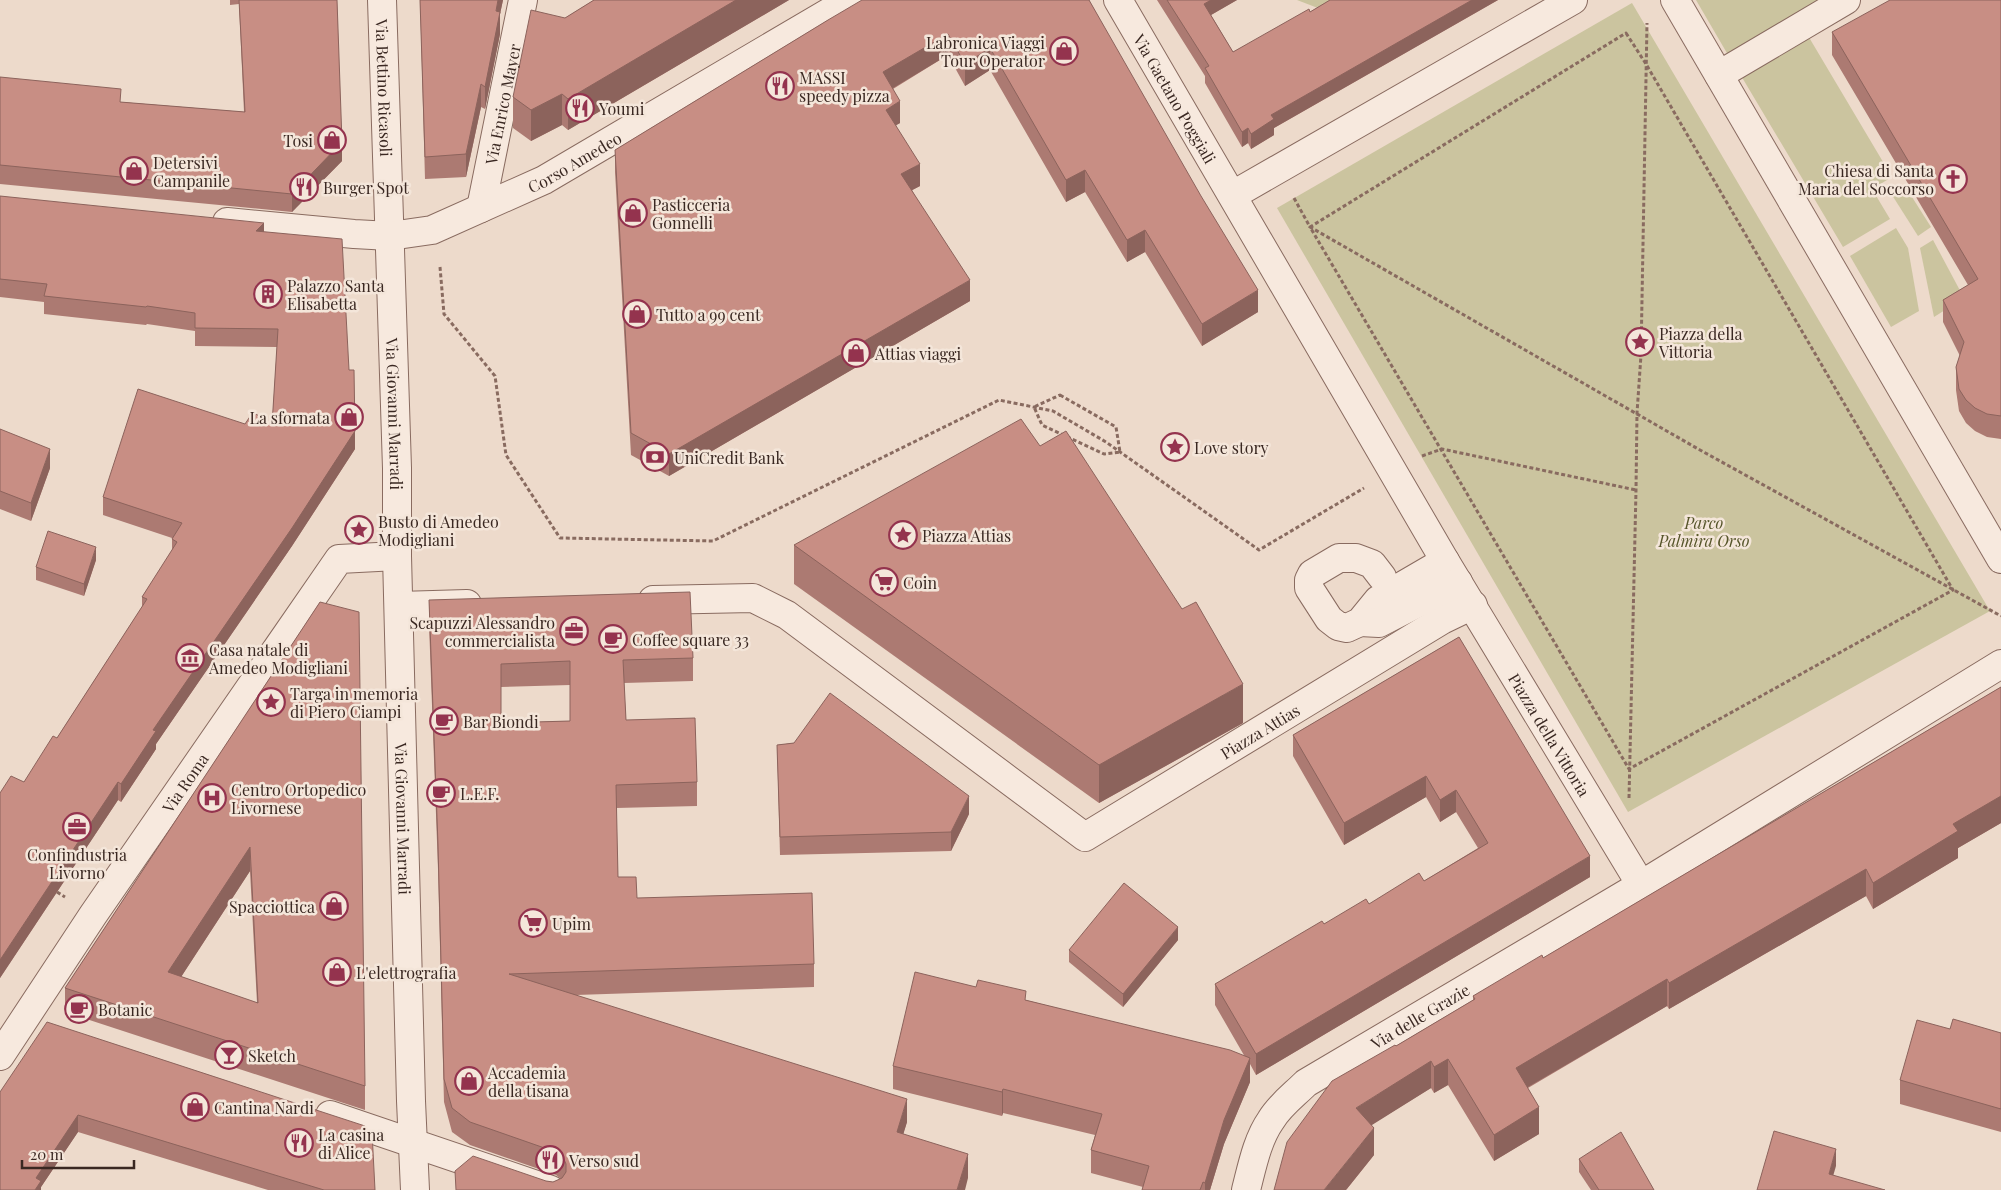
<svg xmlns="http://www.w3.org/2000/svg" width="2001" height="1190" font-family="'Playfair Display',serif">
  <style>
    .green { fill: #cbc49f }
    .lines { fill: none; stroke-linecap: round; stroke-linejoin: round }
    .minor-casing { stroke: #896b60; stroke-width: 30 }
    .path { stroke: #896b60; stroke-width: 3; stroke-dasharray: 4 2.5; stroke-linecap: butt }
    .minor { stroke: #f7e9de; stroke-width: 28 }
    .wall { fill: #ac7a72; fill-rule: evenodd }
    .shaded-wall { fill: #8c635c }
    .building { fill: #c88e84; stroke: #8c635c; fill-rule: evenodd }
    .labels { text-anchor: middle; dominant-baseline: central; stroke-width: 5; stroke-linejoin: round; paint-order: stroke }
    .poi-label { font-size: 16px; fill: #3a2822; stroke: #f4e6da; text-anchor: start }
    .street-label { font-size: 16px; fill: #3a2822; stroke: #f4e6da }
    .park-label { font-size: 16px; font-style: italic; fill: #56552a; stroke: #f4e6da }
  </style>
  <rect width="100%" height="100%" fill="#eddacb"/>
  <g class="green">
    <polygon points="1297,0 1341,0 1323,10"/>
    <polygon points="1696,0 1835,0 1731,60"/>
    <polygon points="1632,3 1990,611 1628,812 1277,208"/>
    <polygon points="1807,34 1892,177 1872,189 1890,219 1843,247 1740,74"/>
    <polygon points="1905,186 1931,227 1918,236 1892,195"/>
    <polygon points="1896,228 1908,248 1919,311 1891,327 1850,256"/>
    <polygon points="1933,240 1964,298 1934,317 1920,248"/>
  </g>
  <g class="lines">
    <defs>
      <g id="minor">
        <path id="s1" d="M 382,0 L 397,468 L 397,556 L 411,1101 L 415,1190"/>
        <path id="s2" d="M 1118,0 L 1445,561 L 1641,885"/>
        <polyline points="1675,0 2001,559"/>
        <polyline points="1719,75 1846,0"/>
        <polyline points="1233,195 1573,0"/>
        <path id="s3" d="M 481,208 L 523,0"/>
        <path id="s4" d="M 227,222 L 354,234 L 390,236 L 432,230 L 544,180 L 850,0"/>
        <polyline points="1382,577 1372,564 1356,558 1339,558 1312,574 1309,580 1309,588 1329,619 1338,626 1347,628 1360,622 1378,600 1445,561"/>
        <path id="s5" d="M 653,600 L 753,598 L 787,615 L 1085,837 L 1442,620 L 1473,605"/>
        <polyline points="399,606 467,604"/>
        <polyline points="1360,622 1379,623 1458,582"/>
        <path id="s6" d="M 0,1056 L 93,915 L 339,559 L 397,556"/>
        <polyline points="330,1115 551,1190"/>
        <path id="s7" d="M 1246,1190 C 1252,1167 1257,1140 1271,1120 C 1280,1105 1294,1095 1306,1083 L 1641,885 L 2001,664"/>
      </g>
    </defs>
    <use href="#minor" class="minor-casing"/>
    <g class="path">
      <polygon points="1626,33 1646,64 1953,590 1629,769 1310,227"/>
      <polyline points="1294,198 1310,227 1700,450 2001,616"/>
      <polyline points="440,267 444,314 495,376 506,455 560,538 713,541 999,400 1053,411 1106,442 1259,550 1364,488"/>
      <polygon points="1060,395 1116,427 1120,452 1104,454 1042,425 1034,407"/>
      <polyline points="1422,456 1442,449 1636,490"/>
      <polyline points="1629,798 1636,490 1637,413 1641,355 1647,23"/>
      <polyline points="57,892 65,897"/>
    </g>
    <use href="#minor" class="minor"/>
  </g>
  <g class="wall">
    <polygon points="230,0 337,0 342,161 292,212 0,184 0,77 121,102 244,112 239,4 230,5"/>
    <polygon points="420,0 503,0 500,14 500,34 485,109 481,107 466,177 425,179"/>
    <polygon points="594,0 789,0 568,130 562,125 531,141 513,128 513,97 565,18"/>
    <polygon points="1089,0 1258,312 1202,346 1145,252 1127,262 1085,192 1066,202 990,70 965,86 948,55 893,89 900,123 896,125 920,186 912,190 970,301 669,476 631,455 615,172 615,150 828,20"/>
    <polygon points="1157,0 1237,0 1211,15 1233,52 1310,12 1330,0 1498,0 1274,128 1274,135 1251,149 1248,143 1242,147 1205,83 1205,76"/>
    <polygon points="2001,0 2001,439 1987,437 1975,431 1966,423 1959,411 1956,390 1956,367 1960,356 1943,322 1943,300 1968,285 1832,55 1832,32"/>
    <polygon points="0,196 264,232 349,370 355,449 292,546 156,744 156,749 121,802 118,800 0,978 0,793 24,782 57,738 142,607 142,597 172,551 172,538 103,515 103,497 245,424 272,425 277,347 195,346 195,331 147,324 146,325 44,314 44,302 0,297"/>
    <polygon points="0,429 50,468 31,521 0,509"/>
    <polygon points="1040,446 1243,723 1099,803 794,584 794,545"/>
    <polygon points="96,560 84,596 36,580 36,567"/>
    <path d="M 429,600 L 693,658 L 693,681 L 624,683 L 626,720 L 697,782 L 697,806 L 616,808 L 618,877 L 637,898 L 814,964 L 814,987 L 576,995 L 907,1122 L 903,1134 L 968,1178 L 455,1190 L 546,1181 L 553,1182 L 561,1179 L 556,1175 L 470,1145 L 452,1132 L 444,1102 L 438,869 L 429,624 ZM 570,685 L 570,721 L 501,723 L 501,687 Z"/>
    <path d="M 320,602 L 365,1086 L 365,1110 L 65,1012 L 65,988 ZM 250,871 L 257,1003 L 181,977 Z"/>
    <polygon points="1459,637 1590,877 1256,1075 1250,1064 1250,1082 1224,1144 1210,1190 1142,1190 1143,1187 1091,1173 1091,1150 1095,1135 1003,1113 1002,1116 893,1089 893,1066 1026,1000 1245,1057 1215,1005 1215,984 1324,924 1424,881 1478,848 1456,812 1440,822 1426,797 1344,845 1293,756 1293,735"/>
    <polygon points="2001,687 2001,823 1958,848 1958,858 1873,909 1866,896 1669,1009 1667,1006 1528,1088 1539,1134 1494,1161 1448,1085 1434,1093 1431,1088 1371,1125 1374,1155 1346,1190 1396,1046 1473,1000 1473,996 1543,958"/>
    <polygon points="794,743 969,814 951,851 780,855 777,745"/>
    <polygon points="1178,940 1123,1007 1069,962 1069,950"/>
    <polygon points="1950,1029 2001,1033 2001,1132 1900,1104 1900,1080"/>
    <polygon points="0,1092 365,1130 375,1190 268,1190 78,1132 41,1187 41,1190"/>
    <polygon points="1579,1159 1654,1190 1591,1190 1579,1172"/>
  </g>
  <g class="shaded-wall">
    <polygon points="498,0 503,0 500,14 500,34 485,109 485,87"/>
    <polygon points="736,0 789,0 568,130 568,99"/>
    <polygon points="1211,0 1237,0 1204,19 1204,4"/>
    <polygon points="1472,0 1498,0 1274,128 1274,135 1251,149 1251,134 1271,115"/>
    <polygon points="948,34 948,55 883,94 883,72"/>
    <polygon points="990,48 990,70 965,86 965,64"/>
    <polygon points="481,84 481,107 466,177 466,154"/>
    <polygon points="562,94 562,125 531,141 531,110"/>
    <polygon points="900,101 900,123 886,131 886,110"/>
    <polygon points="1248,128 1248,143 1242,147 1242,132"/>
    <polygon points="342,142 342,161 292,212 292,194"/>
    <polygon points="920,164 920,186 901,196 901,174"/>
    <polygon points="1085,170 1085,192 1066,202 1066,180"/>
    <polygon points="264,223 264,241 256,231"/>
    <polygon points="1145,230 1145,252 1127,262 1127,240"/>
    <polygon points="970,280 970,301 669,476 669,454"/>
    <polygon points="1258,290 1258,312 1202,346 1202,324"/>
    <polygon points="355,431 355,449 292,546 156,744 156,749 121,802 121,784 153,730"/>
    <polygon points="50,449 50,468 31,521 31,503"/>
    <polygon points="96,547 96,560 84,596 84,584"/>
    <polygon points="1243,684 1243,723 1099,803 1099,765"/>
    <polygon points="1426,776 1426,797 1344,845 1344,823"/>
    <polygon points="118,782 118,800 0,978 0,960"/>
    <polygon points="1456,790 1456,812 1440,822 1440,800"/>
    <polygon points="969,796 969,814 951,851 951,832"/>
    <polygon points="2001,796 2001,823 1958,848 1958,858 1873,909 1873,883 1953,824"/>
    <polygon points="250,847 250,871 168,997 168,972"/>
    <polygon points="1590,856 1590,877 1256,1075 1256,1054"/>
    <polygon points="1866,869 1866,896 1669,1009 1669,983"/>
    <polygon points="1178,927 1178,940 1123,1007 1123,994"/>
    <polygon points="1667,979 1667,1006 1516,1094 1516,1068"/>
    <polygon points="1250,1058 1250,1082 1224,1144 1210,1190 1205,1190 1205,1183 1224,1120"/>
    <polygon points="1448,1059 1448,1085 1434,1093 1434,1067"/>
    <polygon points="1431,1061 1431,1088 1356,1135 1356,1108"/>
    <polygon points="1003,1089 1003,1113 1002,1116 1002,1092"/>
    <polygon points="907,1099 907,1122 897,1155 897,1132"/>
    <polygon points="1539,1107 1539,1134 1494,1161 1494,1135"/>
    <polygon points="78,1115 78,1132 41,1187 41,1190 35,1190 36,1178"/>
    <polygon points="1374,1128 1374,1155 1346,1190 1324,1190"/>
    <polygon points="1836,1149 1836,1166 1829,1190 1829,1174"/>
    <polygon points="968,1154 968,1178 965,1190 957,1190"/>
  </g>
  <g class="building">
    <polygon points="239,0 337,0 342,142 292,194 0,165 0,77 121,89 120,102 245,112"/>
    <polygon points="420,0 498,0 496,11 500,12 485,87 481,84 466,154 425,157"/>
    <polygon points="594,0 736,0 568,99 562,94 531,110 513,97 531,10 565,18"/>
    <polygon points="862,0 1089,0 1201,196 1258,290 1202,324 1145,230 1127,240 1085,170 1066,180 990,48 965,64 948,34 883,72 900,101 886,110 920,164 901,174 970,280 669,454 631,433 615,150 828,20"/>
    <polygon points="1167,0 1211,0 1204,4 1233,52 1309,9 1310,12 1330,0 1472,0 1271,115 1274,119 1251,134 1248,128 1242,132 1205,68 1209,66"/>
    <polygon points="1890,0 2001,0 2001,416 1987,414 1975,408 1966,400 1959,389 1956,367 1964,342 1943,300 1978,279 1832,32"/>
    <polygon points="0,196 264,223 256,231 342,239 349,370 354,370 355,431 292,528 153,730 156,731 121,784 118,782 0,960 0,793 11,776 24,782 53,736 57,738 147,599 142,597 177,542 172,539 182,523 103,497 138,389 245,424 253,412 272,425 278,329 195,328 195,313 147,306 146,307 44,296 47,284 0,279"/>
    <polygon points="1021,419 1040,446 1066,431 1182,609 1196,602 1243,684 1099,765 794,545"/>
    <polygon points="0,429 50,449 31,503 0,491"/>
    <polygon points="48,531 96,547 84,584 36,567"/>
    <path d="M 690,592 L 693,658 L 623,660 L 626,720 L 695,718 L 697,782 L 616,785 L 618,877 L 636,877 L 637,898 L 812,893 L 814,964 L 509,974 L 907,1099 L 897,1132 L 968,1154 L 957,1190 L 456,1190 L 455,1171 L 473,1156 L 546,1181 L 553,1182 L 562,1178 L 566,1172 L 566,1164 L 563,1157 L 556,1152 L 470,1122 L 452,1108 L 444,1079 L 438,845 L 429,600 ZM 570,661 L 570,721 L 501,723 L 501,664 Z"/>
    <path d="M 320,602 L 359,612 L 365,1086 L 65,988 ZM 250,847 L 258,1003 L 168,972 Z"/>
    <polygon points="1459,637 1590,856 1256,1054 1215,984 1322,921 1324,924 1366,899 1369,904 1419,873 1424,881 1488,843 1456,790 1440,800 1426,776 1344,823 1293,735"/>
    <polygon points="2001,687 2001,796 1953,824 1958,831 1873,883 1866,869 1669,983 1667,979 1516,1068 1539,1107 1494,1135 1448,1059 1434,1067 1431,1061 1356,1108 1374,1128 1324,1190 1274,1190 1287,1142 1332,1081 1395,1045 1396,1046 1475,999 1473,996 1542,955 1543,958"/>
    <polygon points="830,693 969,796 951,832 780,837 777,745 794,743"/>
    <polygon points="1124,883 1178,927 1123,994 1069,950"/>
    <polygon points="915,972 976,987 978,980 1026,991 1025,1000 1230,1050 1250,1058 1224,1120 1205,1183 1203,1182 1200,1190 1142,1190 1149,1166 1091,1150 1102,1114 1003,1089 1002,1092 893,1066"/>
    <polygon points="1953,1019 2001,1033 2001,1109 1900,1080 1917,1020 1950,1029"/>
    <polygon points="47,1022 365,1126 365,1130 372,1132 375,1190 324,1190 78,1115 36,1178 41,1181 35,1190 0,1190 0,1092"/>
    <polygon points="1774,1131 1836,1149 1829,1174 1885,1190 1757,1190"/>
    <polygon points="1621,1132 1654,1190 1599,1190 1579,1159"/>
  </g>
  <defs>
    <symbol id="shop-ring" viewBox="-11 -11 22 22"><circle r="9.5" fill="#f4e6da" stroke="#94334e" stroke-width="1.5"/><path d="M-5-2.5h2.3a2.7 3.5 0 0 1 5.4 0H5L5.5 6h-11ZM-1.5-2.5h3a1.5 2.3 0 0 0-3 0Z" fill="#94334e"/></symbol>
    <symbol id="restaurant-ring" viewBox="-11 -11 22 22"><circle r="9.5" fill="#f4e6da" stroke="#94334e" stroke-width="1.5"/><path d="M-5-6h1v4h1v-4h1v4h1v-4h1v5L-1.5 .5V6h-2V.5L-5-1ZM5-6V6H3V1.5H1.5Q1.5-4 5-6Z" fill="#94334e"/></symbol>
    <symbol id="church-ring" viewBox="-11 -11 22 22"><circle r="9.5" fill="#f4e6da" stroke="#94334e" stroke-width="1.5"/><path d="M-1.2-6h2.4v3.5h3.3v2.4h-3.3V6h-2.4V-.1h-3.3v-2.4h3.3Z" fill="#94334e"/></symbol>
    <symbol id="building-ring" viewBox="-11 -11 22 22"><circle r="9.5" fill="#f4e6da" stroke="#94334e" stroke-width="1.5"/><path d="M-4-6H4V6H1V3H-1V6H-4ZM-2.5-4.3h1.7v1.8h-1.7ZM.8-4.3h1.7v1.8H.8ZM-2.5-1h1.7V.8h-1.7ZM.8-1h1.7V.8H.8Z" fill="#94334e"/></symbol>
    <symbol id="sight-ring" viewBox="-11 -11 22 22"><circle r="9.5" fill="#f4e6da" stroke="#94334e" stroke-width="1.5"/><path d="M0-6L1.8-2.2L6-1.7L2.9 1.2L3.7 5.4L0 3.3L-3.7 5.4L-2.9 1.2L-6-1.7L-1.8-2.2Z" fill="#94334e"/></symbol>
    <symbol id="bank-ring" viewBox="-11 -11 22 22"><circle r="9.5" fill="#f4e6da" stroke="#94334e" stroke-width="1.5"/><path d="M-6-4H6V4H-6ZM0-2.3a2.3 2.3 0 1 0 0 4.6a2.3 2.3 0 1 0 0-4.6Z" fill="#94334e"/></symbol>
    <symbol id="supermarket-ring" viewBox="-11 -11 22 22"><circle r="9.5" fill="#f4e6da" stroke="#94334e" stroke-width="1.5"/><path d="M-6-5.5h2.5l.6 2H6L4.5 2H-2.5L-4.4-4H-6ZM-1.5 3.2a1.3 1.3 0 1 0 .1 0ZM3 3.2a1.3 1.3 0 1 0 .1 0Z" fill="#94334e"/></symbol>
    <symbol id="office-ring" viewBox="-11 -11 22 22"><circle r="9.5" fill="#f4e6da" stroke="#94334e" stroke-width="1.5"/><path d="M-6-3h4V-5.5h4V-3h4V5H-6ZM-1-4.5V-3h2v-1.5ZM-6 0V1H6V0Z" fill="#94334e"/></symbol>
    <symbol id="cafe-ring" viewBox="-11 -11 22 22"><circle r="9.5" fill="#f4e6da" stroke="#94334e" stroke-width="1.5"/><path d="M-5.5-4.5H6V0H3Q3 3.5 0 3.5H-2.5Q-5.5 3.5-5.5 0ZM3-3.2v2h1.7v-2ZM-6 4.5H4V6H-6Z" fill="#94334e"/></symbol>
    <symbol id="museum-ring" viewBox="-11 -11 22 22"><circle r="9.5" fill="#f4e6da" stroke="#94334e" stroke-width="1.5"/><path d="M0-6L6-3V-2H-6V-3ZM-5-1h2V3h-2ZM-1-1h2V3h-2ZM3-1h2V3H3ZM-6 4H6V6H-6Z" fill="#94334e"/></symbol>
    <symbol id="hospital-ring" viewBox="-11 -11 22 22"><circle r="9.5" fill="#f4e6da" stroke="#94334e" stroke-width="1.5"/><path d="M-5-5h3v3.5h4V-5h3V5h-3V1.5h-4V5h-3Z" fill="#94334e"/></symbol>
    <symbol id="bar-ring" viewBox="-11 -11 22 22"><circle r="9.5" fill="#f4e6da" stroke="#94334e" stroke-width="1.5"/><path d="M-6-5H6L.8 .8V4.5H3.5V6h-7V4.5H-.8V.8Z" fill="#94334e"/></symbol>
  </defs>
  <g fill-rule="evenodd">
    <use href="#shop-ring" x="1048" y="35" width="32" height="32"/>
    <use href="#restaurant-ring" x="764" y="70" width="32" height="32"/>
    <use href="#restaurant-ring" x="564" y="92" width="32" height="32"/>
    <use href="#shop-ring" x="316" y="124" width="32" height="32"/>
    <use href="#shop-ring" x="118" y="155" width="32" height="32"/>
    <use href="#church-ring" x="1937" y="163" width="32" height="32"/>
    <use href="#restaurant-ring" x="288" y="171" width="32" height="32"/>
    <use href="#shop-ring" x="617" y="197" width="32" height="32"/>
    <use href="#building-ring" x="252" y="278" width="32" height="32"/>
    <use href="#shop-ring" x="621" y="298" width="32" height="32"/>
    <use href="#sight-ring" x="1624" y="326" width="32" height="32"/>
    <use href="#shop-ring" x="840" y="337" width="32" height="32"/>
    <use href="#shop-ring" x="333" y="401" width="32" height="32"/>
    <use href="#sight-ring" x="1159" y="431" width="32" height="32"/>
    <use href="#bank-ring" x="639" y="441" width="32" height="32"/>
    <use href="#sight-ring" x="343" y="514" width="32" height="32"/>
    <use href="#sight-ring" x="887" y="519" width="32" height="32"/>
    <use href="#supermarket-ring" x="868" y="566" width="32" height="32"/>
    <use href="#office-ring" x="558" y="615" width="32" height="32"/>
    <use href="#cafe-ring" x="597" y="623" width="32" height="32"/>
    <use href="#museum-ring" x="174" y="642" width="32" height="32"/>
    <use href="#sight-ring" x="255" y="686" width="32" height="32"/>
    <use href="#cafe-ring" x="428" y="705" width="32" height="32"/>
    <use href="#cafe-ring" x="425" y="777" width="32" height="32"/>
    <use href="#hospital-ring" x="196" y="782" width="32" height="32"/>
    <use href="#office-ring" x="61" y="811" width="32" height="32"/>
    <use href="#shop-ring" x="318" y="890" width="32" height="32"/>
    <use href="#supermarket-ring" x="517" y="907" width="32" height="32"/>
    <use href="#shop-ring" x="321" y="956" width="32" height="32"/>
    <use href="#cafe-ring" x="63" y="993" width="32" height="32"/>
    <use href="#bar-ring" x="213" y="1039" width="32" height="32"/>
    <use href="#shop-ring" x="453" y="1065" width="32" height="32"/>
    <use href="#shop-ring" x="179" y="1091" width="32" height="32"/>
    <use href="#restaurant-ring" x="283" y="1127" width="32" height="32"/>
    <use href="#restaurant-ring" x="534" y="1144" width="32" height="32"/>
  </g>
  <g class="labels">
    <g class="poi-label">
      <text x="1045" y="42" text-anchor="end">Labronica Viaggi<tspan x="1045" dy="18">Tour Operator</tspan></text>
      <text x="799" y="77">MASSI<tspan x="799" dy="18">speedy pizza</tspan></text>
      <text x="599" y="108">Youmi</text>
      <text x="313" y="140" text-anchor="end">Tosi</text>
      <text x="153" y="162">Detersivi<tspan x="153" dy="18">Campanile</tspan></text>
      <text x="1934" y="170" text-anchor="end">Chiesa di Santa<tspan x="1934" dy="18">Maria del Soccorso</tspan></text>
      <text x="323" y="187">Burger Spot</text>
      <text x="652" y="204">Pasticceria<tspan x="652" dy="18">Gonnelli</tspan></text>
      <text x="287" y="285">Palazzo Santa<tspan x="287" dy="18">Elisabetta</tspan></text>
      <text x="656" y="314">Tutto a 99 cent</text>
      <text x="1659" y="333">Piazza della<tspan x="1659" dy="18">Vittoria</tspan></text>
      <text x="875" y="353">Attias viaggi</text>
      <text x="330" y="417" text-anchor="end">La sfornata</text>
      <text x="1194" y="447">Love story</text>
      <text x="674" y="457">UniCredit Bank</text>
      <text x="378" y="521">Busto di Amedeo<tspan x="378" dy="18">Modigliani</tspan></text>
      <text x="922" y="535">Piazza Attias</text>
      <text x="903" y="582">Coin</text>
      <text x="555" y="622" text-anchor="end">Scapuzzi Alessandro<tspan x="555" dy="18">commercialista</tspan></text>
      <text x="632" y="639">Coffee square 33</text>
      <text x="209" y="649">Casa natale di<tspan x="209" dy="18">Amedeo Modigliani</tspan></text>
      <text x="290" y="693">Targa in memoria<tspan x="290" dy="18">di Piero Ciampi</tspan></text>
      <text x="463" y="721">Bar Biondi</text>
      <text x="231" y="789">Centro Ortopedico<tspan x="231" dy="18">Livornese</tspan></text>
      <text x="460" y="793">L.E.F.</text>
      <text x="77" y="854" text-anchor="middle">Confindustria<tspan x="77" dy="18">Livorno</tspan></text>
      <text x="315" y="906" text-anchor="end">Spacciottica</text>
      <text x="552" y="923">Upim</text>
      <text x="356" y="972">L'elettrografia</text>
      <text x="98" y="1009">Botanic</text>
      <text x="248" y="1055">Sketch</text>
      <text x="488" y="1072">Accademia<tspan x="488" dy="18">della tisana</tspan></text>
      <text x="214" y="1107">Cantina Nardi</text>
      <text x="318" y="1134">La casina<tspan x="318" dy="18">di Alice</tspan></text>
      <text x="569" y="1160">Verso sud</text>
    </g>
    <g class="street-label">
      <text stroke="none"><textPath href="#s1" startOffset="88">Via Bettino Ricasoli</textPath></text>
      <text stroke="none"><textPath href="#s2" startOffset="114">Via Gaetano Poggiali</textPath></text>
      <text stroke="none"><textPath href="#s3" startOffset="106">Via Enrico Mayer</textPath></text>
      <text stroke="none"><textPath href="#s4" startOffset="364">Corso Amedeo</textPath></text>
      <text stroke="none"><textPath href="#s1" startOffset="414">Via Giovanni Marradi</textPath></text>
      <text stroke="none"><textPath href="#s5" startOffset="714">Piazza Attias</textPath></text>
      <text stroke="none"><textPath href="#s2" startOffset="852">Piazza della Vittoria</textPath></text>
      <text stroke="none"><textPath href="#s6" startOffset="330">Via Roma</textPath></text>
      <text stroke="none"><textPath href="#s1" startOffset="819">Via Giovanni Marradi</textPath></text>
      <text stroke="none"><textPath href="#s7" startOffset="258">Via delle Grazie</textPath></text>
    </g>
    <g class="park-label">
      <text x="1704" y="522">Parco<tspan x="1704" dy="18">Palmira Orso</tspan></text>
    </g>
  </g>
  <path d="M22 1160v8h112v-8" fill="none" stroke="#3a2822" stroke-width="2.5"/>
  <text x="30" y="1160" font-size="15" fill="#3a2822" stroke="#f4e6da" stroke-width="4" paint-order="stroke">20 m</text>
</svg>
